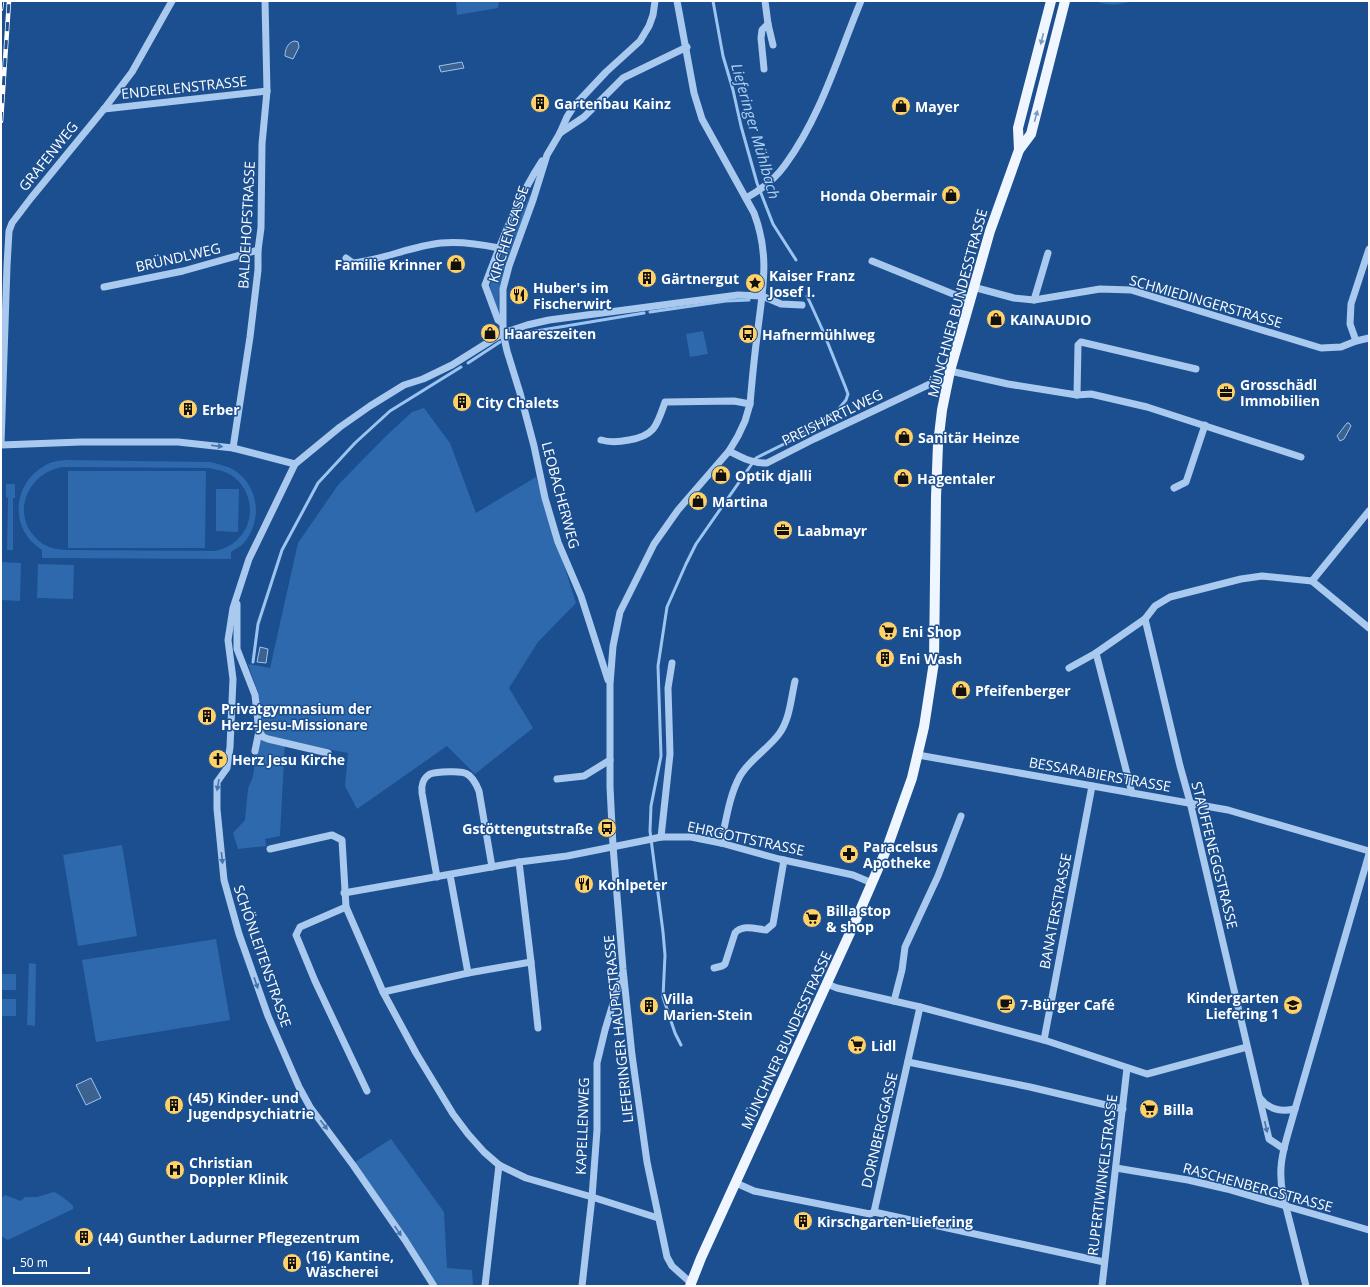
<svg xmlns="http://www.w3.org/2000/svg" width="1370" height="1287" font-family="'Open Sans',sans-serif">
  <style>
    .green { fill: #2e69ad; fill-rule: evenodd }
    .water { fill: #3c6290; stroke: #9cc4f0 }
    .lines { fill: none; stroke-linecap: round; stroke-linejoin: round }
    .stream { stroke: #9cc4f0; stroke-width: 3 }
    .minor { stroke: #a9c9ee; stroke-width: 7 }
    .major { stroke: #f0f6ff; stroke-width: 10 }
    .rail-casing { stroke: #fff; stroke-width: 4.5 }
    .rail { stroke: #1b4f8f; stroke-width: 3; stroke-dasharray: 9; stroke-linecap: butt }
    .oneway { fill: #7b9ac1 }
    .oneway2 { fill: #4674ac }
    .labels { text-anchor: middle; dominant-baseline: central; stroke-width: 3; stroke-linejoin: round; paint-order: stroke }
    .street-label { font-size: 14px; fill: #fff; stroke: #1b4f8f }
    .poi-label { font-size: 14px; font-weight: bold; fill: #fff; stroke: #1b4f8f; text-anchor: start }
    .water-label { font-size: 15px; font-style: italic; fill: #b5d3f5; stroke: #1b4f8f }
  </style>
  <rect width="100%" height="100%" fill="#1b4f8f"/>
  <g class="green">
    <polygon points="456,1 499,1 498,8 457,15"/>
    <path d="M 1095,1 L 1135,1 C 1119,4 1110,7 1095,1 Z"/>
    <path d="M 530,195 L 532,196 C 520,227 504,260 499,293 C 498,300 499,307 499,314 L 493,300 L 490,285 L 498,263 Z"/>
    <polygon points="703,331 708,354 690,357 686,334"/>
    <polygon points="424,408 450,443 476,513 536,477 576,603 538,642 509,688 533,728 475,774 447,746 357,809 345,786 348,753 285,741 280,836 265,839 266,846 238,849 233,833 245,820 248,789 253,776 257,751 262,731 258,692 248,664 270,668 298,543 338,485 385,437 412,412"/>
    <path d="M 65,460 L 210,462 C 218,464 227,466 234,470 C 260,486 263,523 242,545 C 239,547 235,549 231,552 L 231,559 L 42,558 L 42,550 C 10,531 11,485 44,466 C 50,462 57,461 65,460 ZM 64,467 L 210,468 C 217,470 225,471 231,475 C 253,489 257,522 237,540 C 231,546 223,549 215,551 L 64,550 C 56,549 50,548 43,544 C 38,541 34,536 30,531 C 13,504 34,470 64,467 Z"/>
    <polygon points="68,471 206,471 205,548 68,548"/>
    <polygon points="6,484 15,484 15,498 13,498 13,550 7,550 8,498 6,497"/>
    <polygon points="216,489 239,489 238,532 216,531"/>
    <polygon points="1,562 21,563 20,601 1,600"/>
    <polygon points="38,564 74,565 73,599 37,598"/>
    <polygon points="122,845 137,936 78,946 63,855"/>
    <polygon points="216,939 230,1020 96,1042 82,960"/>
    <polygon points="29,963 36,964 35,1026 27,1025"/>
    <rect x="1" y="974" width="15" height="16"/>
    <rect x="1" y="999" width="15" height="17"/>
    <polygon points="391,1139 444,1212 447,1268 472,1270 473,1286 438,1286 355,1162"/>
    <path d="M 54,1192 C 57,1193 72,1203 73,1206 C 73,1207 73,1208 73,1209 L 8,1240 L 1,1236 L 1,1198 L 5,1195 L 21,1201 L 25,1197 L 37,1197 Z"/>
  </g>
  <g class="water">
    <path d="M 295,41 L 298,42 L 299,47 L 293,59 L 285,56 C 285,49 288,42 295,41 Z"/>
    <polygon points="462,62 464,68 441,72 439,66"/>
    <polygon points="1347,423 1349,423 1351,426 1344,439 1340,441 1337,436"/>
    <polygon points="260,647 268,649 266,663 257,662"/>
    <polygon points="91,1078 101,1098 86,1105 76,1085"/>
  </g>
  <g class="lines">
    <g class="stream">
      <polyline points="713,1 723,56 733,90 741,126 757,183 773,224 796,260"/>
      <polyline points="650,312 726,301 749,300"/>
      <polyline points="508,338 530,332 644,313"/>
      <polyline points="468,363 500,342"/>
      <polyline points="253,662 258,624 282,550 318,483 355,443 390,411 461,367"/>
      <polyline points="681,1045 675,1033 663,997 665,955 663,932 650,831 651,806 661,756 658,666 667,607 686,564 696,544 756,458 788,442 837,411 846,400 848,394 845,386 823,331 807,296"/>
    </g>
    <g class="minor">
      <path d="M 677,1 L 694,93 L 702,119 L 754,213 C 771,258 762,291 757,337 C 754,359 752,381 750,404 L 745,421 L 738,436 L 729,451 L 678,510 L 654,544 L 620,612 L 613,646 L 610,684 L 610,787 L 613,846 L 623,969 L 632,1055 L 647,1162 L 667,1257 L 672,1266 L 691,1283"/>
      <polyline points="765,1 768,24 773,45"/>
      <polyline points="764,69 761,38 762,30 768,24"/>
      <polyline points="104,109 267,91"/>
      <polyline points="560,133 584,117 623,78 687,47"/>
      <path d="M 746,198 C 761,190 775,179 785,165 C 821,116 838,56 861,1"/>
      <path d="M 346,258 L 353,263 C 383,260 411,246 441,243 C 460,241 480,244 499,248"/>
      <polyline points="872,261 958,296 970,299"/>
      <polyline points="104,287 183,271 258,250"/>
      <polyline points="973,287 1014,298 1034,300 1100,289 1131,290 1321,348 1341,347 1356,341 1369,338"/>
      <polyline points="1034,300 1048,253"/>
      <path d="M 502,323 L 498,320 L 485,285 C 500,245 518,197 542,161"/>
      <polyline points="1356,341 1350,324 1351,304 1369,249"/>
      <polyline points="950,371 1008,384 1077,395 1091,394 1147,407 1301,457"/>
      <polyline points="1077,395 1078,345 1081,342 1196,369"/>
      <path d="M 601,440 C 611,443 619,442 629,440 C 655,436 657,425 665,402 L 734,401 L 750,404"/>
      <polyline points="1,444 7,266 9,231 12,223 31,198 104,109 132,72 172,1"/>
      <polyline points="1,445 81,442 178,442 233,448 295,464"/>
      <polyline points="233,448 250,337 258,270 258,250 261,228 262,144 267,91 265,1"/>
      <path d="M 729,451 C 741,457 753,464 767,463 L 814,439 L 930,384 L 936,382 L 947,384"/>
      <polyline points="1174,488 1186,482 1205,425"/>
      <polyline points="1312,581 1369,628"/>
      <polyline points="237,604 237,649 255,695 259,731 263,737 268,739 328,753"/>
      <polyline points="1145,619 1180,766 1190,802 1269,1139 1284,1149"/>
      <polyline points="1096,653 1132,793"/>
      <polyline points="1069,668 1096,653 1145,619 1155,606 1170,597 1241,579 1262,576 1312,581 1369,511"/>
      <polyline points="608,680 581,596 558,542 545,498 534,446 520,393 507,351 503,333 503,289 509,266 533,200 547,155 560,133 567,117 574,106 606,72 640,41 649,26 653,15 655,1"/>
      <polyline points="255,751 259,731"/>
      <polyline points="918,755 1228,810 1369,851"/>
      <polyline points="557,779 584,776 610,760"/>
      <polyline points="661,837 670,754 668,688 672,663"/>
      <path d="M 721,843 C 726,821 729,796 740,776 C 750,759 768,749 779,734 C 790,719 791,698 795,681"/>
      <polyline points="270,849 332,835 342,840 346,907 383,992 416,1053 453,1114 468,1134 484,1152 499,1165 526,1178 592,1197 658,1218"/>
      <polyline points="450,875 468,973"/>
      <path d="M 437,877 L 422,793 C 421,786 423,778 430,774 C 436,772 462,770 467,774 C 473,777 477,786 479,791 L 492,867"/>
      <polyline points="344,893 519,862 567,856 647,840 661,837 691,837 721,843 779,859 853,875 872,883"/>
      <polyline points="346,907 300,927 296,935 315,981 367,1091"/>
      <polyline points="531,962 538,1028"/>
      <path d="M 714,968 L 722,966 L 725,964 L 735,933 C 742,924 756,929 766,930 L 773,924 L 784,860"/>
      <polyline points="827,984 837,988 920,1007 1044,1040 1147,1074 1247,1047"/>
      <polyline points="383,992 468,973 531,962 519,862"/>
      <polyline points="894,1001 902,970 905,947 938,876 961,816"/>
      <polyline points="1044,1040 1092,786"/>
      <polyline points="908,1062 1030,1087 1123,1109"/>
      <path d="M 1260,1098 C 1269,1110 1281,1112 1295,1109"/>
      <polyline points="1116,1168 1188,1180 1227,1189 1369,1230"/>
      <polyline points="736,1183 754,1191 870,1214 874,1212 1104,1262"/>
      <polyline points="874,1212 920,1007"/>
      <polyline points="434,1286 405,1240 353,1165 310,1107 299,1087 268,1016 239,934 224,880 217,809 217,782 227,768 230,747 233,679 228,640 233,608 249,559 295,464 340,427 370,406 404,385 423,379 452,365 503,333 527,325 549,320 738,295 762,296 781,304 802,305"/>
      <polyline points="485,1286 499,1165"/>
      <polyline points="582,1286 592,1197 597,1130 597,1063 605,1030 622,974"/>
      <polyline points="1102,1286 1127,1068"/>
      <path d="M 1306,1286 L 1283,1195 C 1278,1170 1282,1154 1289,1130 L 1369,854"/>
    </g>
    <g class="major">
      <polyline points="1019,150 1018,128 1051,1"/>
      <polyline points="690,1286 701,1258 855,922 887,848 912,778 924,727 934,662 936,497 938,444 942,410 950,371 990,231 1019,150 1031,134 1065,1"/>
    </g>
    <defs>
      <g id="rail">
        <polyline points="1,9 2,1"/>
        <polyline points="1,121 9,1"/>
      </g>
    </defs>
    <use href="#rail" class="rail-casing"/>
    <use href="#rail" class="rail"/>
  </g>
  <defs><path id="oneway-solid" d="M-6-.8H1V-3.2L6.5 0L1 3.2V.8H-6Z"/></defs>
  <g class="oneway">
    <use href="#oneway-solid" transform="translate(1042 39) rotate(104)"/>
    <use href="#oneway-solid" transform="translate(1036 116) rotate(-75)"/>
  </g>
  <g class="oneway2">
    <use href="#oneway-solid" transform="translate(217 446) rotate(7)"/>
    <use href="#oneway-solid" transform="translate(218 785) rotate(100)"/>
    <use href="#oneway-solid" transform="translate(222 858) rotate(84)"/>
    <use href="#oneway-solid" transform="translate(256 983) rotate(71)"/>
    <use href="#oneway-solid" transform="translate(324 1125) rotate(53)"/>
    <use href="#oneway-solid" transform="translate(1266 1127) rotate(77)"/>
    <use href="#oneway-solid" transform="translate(398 1231) rotate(56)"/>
  </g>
  <defs>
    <symbol id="building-disc" viewBox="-11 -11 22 22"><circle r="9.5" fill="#ffd166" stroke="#1b4f8f"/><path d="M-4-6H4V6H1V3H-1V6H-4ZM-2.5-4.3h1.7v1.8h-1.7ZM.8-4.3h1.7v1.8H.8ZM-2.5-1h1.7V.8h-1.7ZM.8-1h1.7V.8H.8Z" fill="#111"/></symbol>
    <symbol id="shop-disc" viewBox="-11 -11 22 22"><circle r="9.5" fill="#ffd166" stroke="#1b4f8f"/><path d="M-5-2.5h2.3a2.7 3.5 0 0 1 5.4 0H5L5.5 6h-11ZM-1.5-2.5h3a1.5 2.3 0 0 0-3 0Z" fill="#111"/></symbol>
    <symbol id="sight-disc" viewBox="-11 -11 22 22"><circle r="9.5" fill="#ffd166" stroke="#1b4f8f"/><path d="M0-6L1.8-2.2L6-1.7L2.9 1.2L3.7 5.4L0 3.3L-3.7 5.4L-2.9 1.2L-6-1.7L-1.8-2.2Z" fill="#111"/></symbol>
    <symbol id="restaurant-disc" viewBox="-11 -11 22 22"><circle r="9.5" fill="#ffd166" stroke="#1b4f8f"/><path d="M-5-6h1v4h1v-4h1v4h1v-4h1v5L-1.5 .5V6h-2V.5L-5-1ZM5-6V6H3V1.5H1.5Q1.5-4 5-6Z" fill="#111"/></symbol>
    <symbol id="bus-disc" viewBox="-11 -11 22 22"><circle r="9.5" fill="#ffd166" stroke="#1b4f8f"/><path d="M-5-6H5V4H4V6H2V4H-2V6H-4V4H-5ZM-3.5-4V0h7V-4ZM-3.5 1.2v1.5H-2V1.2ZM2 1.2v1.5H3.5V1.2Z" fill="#111"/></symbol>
    <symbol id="office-disc" viewBox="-11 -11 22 22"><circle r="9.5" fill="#ffd166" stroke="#1b4f8f"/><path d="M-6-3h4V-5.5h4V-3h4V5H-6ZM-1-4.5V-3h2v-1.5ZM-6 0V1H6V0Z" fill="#111"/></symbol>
    <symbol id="supermarket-disc" viewBox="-11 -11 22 22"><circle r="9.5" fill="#ffd166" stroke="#1b4f8f"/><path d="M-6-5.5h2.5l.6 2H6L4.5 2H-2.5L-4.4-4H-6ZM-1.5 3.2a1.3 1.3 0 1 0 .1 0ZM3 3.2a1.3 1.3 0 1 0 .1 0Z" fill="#111"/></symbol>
    <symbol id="church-disc" viewBox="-11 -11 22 22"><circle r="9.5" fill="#ffd166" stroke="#1b4f8f"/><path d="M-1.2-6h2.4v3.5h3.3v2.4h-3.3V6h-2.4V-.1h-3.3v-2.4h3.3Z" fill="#111"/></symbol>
    <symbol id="pharmacy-disc" viewBox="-11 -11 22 22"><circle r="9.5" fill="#ffd166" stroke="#1b4f8f"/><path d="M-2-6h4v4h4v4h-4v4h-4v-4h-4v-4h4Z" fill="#111"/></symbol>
    <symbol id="cafe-disc" viewBox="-11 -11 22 22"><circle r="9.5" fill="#ffd166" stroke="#1b4f8f"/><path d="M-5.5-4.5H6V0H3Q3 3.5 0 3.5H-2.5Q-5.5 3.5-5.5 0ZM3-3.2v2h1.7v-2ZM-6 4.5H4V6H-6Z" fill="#111"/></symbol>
    <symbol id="school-disc" viewBox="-11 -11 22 22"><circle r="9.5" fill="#ffd166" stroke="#1b4f8f"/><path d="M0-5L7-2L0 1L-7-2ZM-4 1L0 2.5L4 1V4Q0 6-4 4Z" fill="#111"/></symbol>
    <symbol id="hospital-disc" viewBox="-11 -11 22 22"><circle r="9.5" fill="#ffd166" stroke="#1b4f8f"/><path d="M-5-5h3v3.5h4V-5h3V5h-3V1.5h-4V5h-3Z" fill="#111"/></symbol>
  </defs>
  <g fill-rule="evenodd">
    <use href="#building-disc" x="529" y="92" width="22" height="22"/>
    <use href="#shop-disc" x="890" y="95" width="22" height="22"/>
    <use href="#shop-disc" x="940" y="184" width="22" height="22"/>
    <use href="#shop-disc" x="445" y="253" width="22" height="22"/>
    <use href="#building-disc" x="636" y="267" width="22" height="22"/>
    <use href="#sight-disc" x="744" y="272" width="22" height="22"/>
    <use href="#restaurant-disc" x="508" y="284" width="22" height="22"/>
    <use href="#shop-disc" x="985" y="308" width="22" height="22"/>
    <use href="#shop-disc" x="479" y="322" width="22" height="22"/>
    <use href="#bus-disc" x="737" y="323" width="22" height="22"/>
    <use href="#office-disc" x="1215" y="381" width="22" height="22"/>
    <use href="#building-disc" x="451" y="391" width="22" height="22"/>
    <use href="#building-disc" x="177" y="398" width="22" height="22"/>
    <use href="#shop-disc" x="893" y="426" width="22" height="22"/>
    <use href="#shop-disc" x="710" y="464" width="22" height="22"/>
    <use href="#shop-disc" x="892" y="467" width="22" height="22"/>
    <use href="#shop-disc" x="687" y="490" width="22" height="22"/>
    <use href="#office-disc" x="772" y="519" width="22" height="22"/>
    <use href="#supermarket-disc" x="877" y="620" width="22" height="22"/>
    <use href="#building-disc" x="874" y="647" width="22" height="22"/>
    <use href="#shop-disc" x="950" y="679" width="22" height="22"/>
    <use href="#building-disc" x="196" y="705" width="22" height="22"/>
    <use href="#church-disc" x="207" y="748" width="22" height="22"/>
    <use href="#bus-disc" x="596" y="817" width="22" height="22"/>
    <use href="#pharmacy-disc" x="838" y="843" width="22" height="22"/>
    <use href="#restaurant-disc" x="573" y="873" width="22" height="22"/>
    <use href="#supermarket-disc" x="801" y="907" width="22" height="22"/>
    <use href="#cafe-disc" x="995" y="993" width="22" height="22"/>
    <use href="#school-disc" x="1282" y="994" width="22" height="22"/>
    <use href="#building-disc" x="638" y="995" width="22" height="22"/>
    <use href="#supermarket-disc" x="846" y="1034" width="22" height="22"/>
    <use href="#building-disc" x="163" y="1094" width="22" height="22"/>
    <use href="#supermarket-disc" x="1138" y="1098" width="22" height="22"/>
    <use href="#hospital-disc" x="164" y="1159" width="22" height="22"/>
    <use href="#building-disc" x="792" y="1210" width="22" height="22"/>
    <use href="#building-disc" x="73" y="1226" width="22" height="22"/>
    <use href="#building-disc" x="281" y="1252" width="22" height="22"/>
  </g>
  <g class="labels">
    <g class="street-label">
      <text transform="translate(184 87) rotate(-6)">ENDERLENSTRASSE</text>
      <text transform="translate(48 156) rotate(-51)">GRAFENWEG</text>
      <text transform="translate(246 225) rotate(-87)">BALDEHOFSTRASSE</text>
      <text transform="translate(508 234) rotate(-72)">KIRCHENGASSE</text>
      <text transform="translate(178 257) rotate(-13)">BRÜNDLWEG</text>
      <text transform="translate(1206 301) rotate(16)">SCHMIEDINGERSTRASSE</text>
      <text transform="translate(957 303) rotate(-75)">MÜNCHNER BUNDESSTRASSE</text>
      <text transform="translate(832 417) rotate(-26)">PREISHARTLWEG</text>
      <text transform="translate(561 495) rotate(75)">LEOBACHERWEG</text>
      <text transform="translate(1100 774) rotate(10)">BESSARABIERSTRASSE</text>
      <text transform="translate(746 838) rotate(12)">EHRGOTTSTRASSE</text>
      <text transform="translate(1215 855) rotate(76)">STAUFFENEGGSTRASSE</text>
      <text transform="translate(1055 911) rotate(-79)">BANATERSTRASSE</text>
      <text transform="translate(263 956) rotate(71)">SCHÖNLEITENSTRASSE</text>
      <text transform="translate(618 1029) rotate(-96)">LIEFERINGER HAUPTSTRASSE</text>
      <text transform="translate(786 1040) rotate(-65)">MÜNCHNER BUNDESSTRASSE</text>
      <text transform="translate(582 1126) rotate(-88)">KAPELLENWEG</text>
      <text transform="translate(879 1130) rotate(-77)">DORNBERGGASSE</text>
      <text transform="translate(1102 1175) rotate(-83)">RUPERTIWINKELSTRASSE</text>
      <text transform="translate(1258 1187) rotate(15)">RASCHENBERGSTRASSE</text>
    </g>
    <g class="poi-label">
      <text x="554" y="103">Gartenbau Kainz</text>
      <text x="915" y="106">Mayer</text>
      <text x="937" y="195" text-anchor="end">Honda Obermair</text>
      <text x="442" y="264" text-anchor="end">Familie Krinner</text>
      <text x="769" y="275">Kaiser Franz<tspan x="769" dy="16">Josef I.</tspan></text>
      <text x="661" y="278">Gärtnergut</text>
      <text x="533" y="287">Huber's im<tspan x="533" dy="16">Fischerwirt</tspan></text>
      <text x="1010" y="319">KAINAUDIO</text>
      <text x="504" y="333">Haareszeiten</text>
      <text x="762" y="334">Hafnermühlweg</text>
      <text x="1240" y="384">Grosschädl<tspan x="1240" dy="16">Immobilien</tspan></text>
      <text x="476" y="402">City Chalets</text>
      <text x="202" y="409">Erber</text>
      <text x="918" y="437">Sanitär Heinze</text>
      <text x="735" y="475">Optik djalli</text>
      <text x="917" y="478">Hagentaler</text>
      <text x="712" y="501">Martina</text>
      <text x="797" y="530">Laabmayr</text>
      <text x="902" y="631">Eni Shop</text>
      <text x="899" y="658">Eni Wash</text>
      <text x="975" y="690">Pfeifenberger</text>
      <text x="221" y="708">Privatgymnasium der<tspan x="221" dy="16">Herz-Jesu-Missionare</tspan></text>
      <text x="232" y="759">Herz Jesu Kirche</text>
      <text x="593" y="828" text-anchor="end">Gstöttengutstraße</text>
      <text x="863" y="846">Paracelsus<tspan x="863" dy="16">Apotheke</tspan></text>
      <text x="598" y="884">Kohlpeter</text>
      <text x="826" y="910">Billa stop<tspan x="826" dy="16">&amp; shop</tspan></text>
      <text x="1279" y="997" text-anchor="end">Kindergarten<tspan x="1279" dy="16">Liefering 1</tspan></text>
      <text x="663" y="998">Villa<tspan x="663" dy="16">Marien-Stein</tspan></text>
      <text x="1020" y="1004">7-Bürger Café</text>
      <text x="871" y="1045">Lidl</text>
      <text x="188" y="1097">(45) Kinder- und<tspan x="188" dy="16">Jugendpsychiatrie</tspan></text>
      <text x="1163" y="1109">Billa</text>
      <text x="189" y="1162">Christian<tspan x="189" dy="16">Doppler Klinik</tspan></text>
      <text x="817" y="1221">Kirschgarten-Liefering</text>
      <text x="98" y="1237">(44) Gunther Ladurner Pflegezentrum</text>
      <text x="306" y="1255">(16) Kantine,<tspan x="306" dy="16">Wäscherei</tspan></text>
    </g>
    <g class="water-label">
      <text transform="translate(756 131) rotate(74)">Lieferinger Mühlbach</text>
    </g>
  </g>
  <rect width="1370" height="1287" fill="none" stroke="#ffffff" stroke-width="4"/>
  <path d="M14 1267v6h75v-6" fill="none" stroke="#ffffff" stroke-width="2"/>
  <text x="20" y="1267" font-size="12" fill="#ffffff" stroke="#1b4f8f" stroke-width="3" paint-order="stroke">50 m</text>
</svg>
